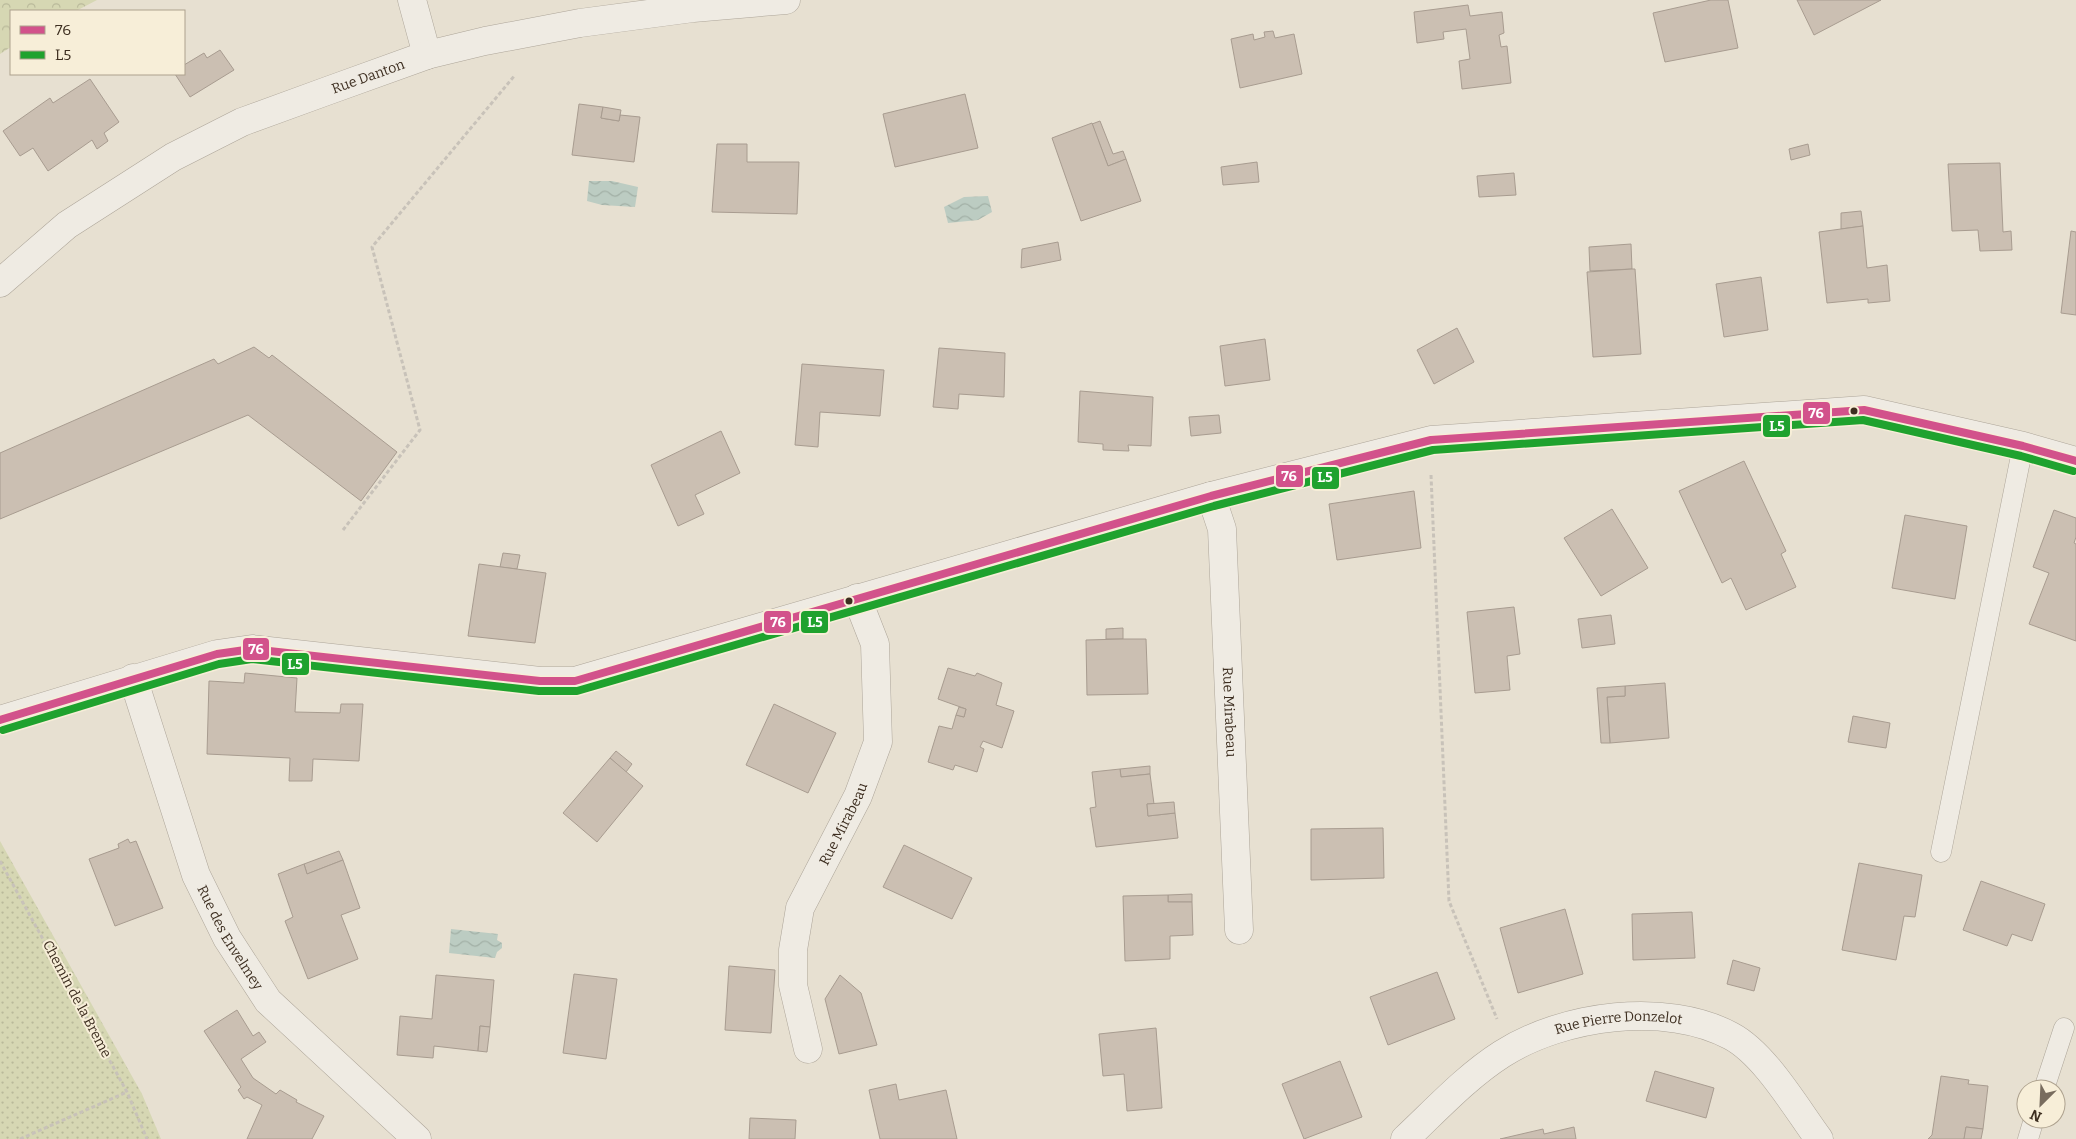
<svg xmlns="http://www.w3.org/2000/svg" width="2076" height="1139" font-family="Bitter,serif">
  <style>
    .forest { fill: url(#forest-crowns) }
    .park { fill: url(#park-dots) }
    .water { fill: url(#water-waves) }
    .building { fill: #cbbfb2; stroke: #a89c90 }
    .lines { fill: none; stroke-linecap: round; stroke-linejoin: round }
    .lane-casing { stroke: #ada599; stroke-width: 21 }
    .street-casing { stroke: #ada599; stroke-width: 29 }
    .path { stroke: #c8c2b9; stroke-width: 3; stroke-dasharray: 4 2.5; stroke-linecap: butt }
    .lane { stroke: #efebe3; stroke-width: 20 }
    .street { stroke: #efebe3; stroke-width: 28 }
    .bus-1-casing { stroke: #f7eed8; stroke-width: 11 }
    .bus-2-casing { stroke: #f7eed8; stroke-width: 11 }
    .bus-1 { stroke: #d2528b; stroke-width: 8 }
    .bus-2 { stroke: #1fa22e; stroke-width: 8 }
    .bus-dot { fill: #3d2e20; stroke: #f7eed8; stroke-width: 2 }
    .labels { text-anchor: middle; dominant-baseline: central; stroke-width: 4; stroke-linejoin: round; paint-order: stroke }
    .street-label { font-size: 14px; fill: #3d2e20; stroke: #f7eed8 }
    .line-badge { stroke: #f7eed8; stroke-width: 2 }
    .badge-label { font-size: 14px; text-anchor: middle; font-weight: bold; fill: #fff }
  </style>
  <defs>
    <pattern id="forest-crowns" width="20" height="18" patternUnits="userSpaceOnUse" patternTransform="scale(1.25)"><rect width="20" height="18" fill="#d6d7b3"/><path d="M2 6a3 3 0 1 1 6 0M12 15a3 3 0 1 1 6 0" fill="none" stroke="#b9b99a"/></pattern>
    <pattern id="park-dots" width="8" height="8" patternUnits="userSpaceOnUse" patternTransform="scale(1.25)"><rect width="8" height="8" fill="#d6d7b3"/><path d="M2 2h.1M6 6h.1" fill="none" stroke="#b9b99a" stroke-width="1.8" stroke-linecap="round"/></pattern>
    <pattern id="water-waves" width="16" height="10" patternUnits="userSpaceOnUse" patternTransform="scale(1.25)"><rect width="16" height="10" fill="#bcccc2"/><path d="M0 5q4-4 8 0t8 0" fill="none" stroke="#a2b0a6"/></pattern>
  </defs>
  <rect width="100%" height="100%" fill="#e7e0d1"/>
  <polygon class="forest" points="0,0 97,0 76,11 11,11 11,47 0,54"/>
  <polygon class="park" points="0,841 142,1094 161,1139 0,1139"/>
  <g class="water">
    <polygon points="589,181 612,181 638,187 635,207 602,205 587,201"/>
    <polygon points="988,196 992,212 978,220 948,223 944,207 964,197"/>
    <polygon points="451,929 498,934 497,940 502,943 502,948 497,952 495,958 449,953"/>
  </g>
  <g class="building">
    <polygon points="1711,0 1728,0 1738,48 1665,62 1653,13"/>
    <polygon points="1797,0 1881,0 1814,35"/>
    <polygon points="1468,5 1470,16 1502,12 1504,33 1499,35 1501,47 1507,46 1511,83 1462,89 1459,61 1470,59 1466,29 1443,32 1444,39 1417,43 1414,12"/>
    <polygon points="1273,31 1275,38 1294,34 1302,74 1240,88 1231,39 1253,34 1254,40 1265,37 1264,32"/>
    <polygon points="220,50 234,70 190,97 175,74 184,74 184,65 204,53 207,58"/>
    <polygon points="90,79 119,122 104,133 108,141 97,149 92,140 48,171 33,148 20,156 3,131 50,98 53,103"/>
    <polygon points="965,94 978,148 895,167 883,114"/>
    <polygon points="579,104 603,107 601,118 619,121 620,115 640,117 634,162 572,155"/>
    <polygon points="603,107 621,110 619,121 601,118"/>
    <polygon points="1100,121 1113,154 1123,151 1126,159 1108,166 1092,124"/>
    <polygon points="1092,123 1108,166 1126,159 1141,201 1081,221 1052,138"/>
    <polygon points="717,144 747,144 747,162 799,162 797,214 712,212"/>
    <polygon points="1808,144 1810,155 1791,160 1789,149"/>
    <polygon points="1257,162 1259,182 1223,185 1221,167"/>
    <polygon points="2000,163 2003,232 2011,231 2012,250 1980,251 1978,230 1952,231 1948,164"/>
    <polygon points="1514,173 1516,195 1479,197 1477,176"/>
    <polygon points="1861,211 1863,226 1841,229 1841,213"/>
    <polygon points="1863,226 1867,268 1887,265 1890,301 1868,303 1868,299 1827,303 1819,232"/>
    <polygon points="2071,231 2076,232 2076,315 2061,313"/>
    <polygon points="1058,242 1061,260 1021,268 1022,249"/>
    <polygon points="1631,244 1632,269 1590,271 1589,247"/>
    <polygon points="1632,269 1635,269 1641,354 1593,357 1587,272"/>
    <polygon points="1761,277 1768,330 1724,337 1716,284"/>
    <polygon points="1457,328 1474,362 1434,384 1417,350"/>
    <polygon points="1265,339 1270,380 1225,386 1220,346"/>
    <polygon points="254,347 269,358 272,355 397,452 361,501 248,415 0,519 0,453 214,359 218,364"/>
    <polygon points="939,348 1005,353 1004,397 959,394 958,409 933,407"/>
    <polygon points="802,364 884,370 880,416 820,412 818,447 795,445"/>
    <polygon points="1080,391 1153,397 1151,446 1128,445 1129,451 1103,450 1103,444 1078,442"/>
    <polygon points="1219,415 1221,433 1191,436 1189,417"/>
    <polygon points="721,431 740,473 695,495 704,514 678,526 651,465"/>
    <polygon points="1744,461 1786,551 1781,554 1796,587 1746,610 1731,578 1722,583 1679,491"/>
    <polygon points="1414,491 1421,548 1337,560 1329,504"/>
    <polygon points="1612,509 1648,568 1601,596 1564,538"/>
    <polygon points="2054,510 2076,518 2076,537 2074,543 2076,544 2076,641 2029,624 2049,573 2033,567"/>
    <polygon points="1905,515 1967,526 1955,599 1892,588"/>
    <polygon points="503,553 520,555 517,569 500,567"/>
    <polygon points="479,564 546,573 535,643 468,636"/>
    <polygon points="1514,607 1520,654 1507,656 1510,690 1475,693 1467,612"/>
    <polygon points="1611,615 1615,644 1582,648 1578,619"/>
    <polygon points="1123,628 1123,639 1106,639 1106,629"/>
    <polygon points="1123,639 1146,639 1148,694 1087,695 1086,640"/>
    <polygon points="948,668 975,676 977,673 1002,683 996,705 1014,711 1002,748 983,741 980,747 984,749 977,772 955,765 953,770 928,762 939,726 952,729 956,715 964,717 966,709 938,699"/>
    <polygon points="245,673 297,678 295,712 340,713 341,704 363,704 359,761 313,759 312,781 289,781 290,758 207,754 209,681 244,683"/>
    <polygon points="1665,683 1669,738 1610,743 1607,697 1625,696 1625,686"/>
    <polygon points="1625,686 1625,696 1607,697 1610,743 1601,743 1597,688"/>
    <polygon points="774,704 836,733 808,793 746,765"/>
    <polygon points="959,707 966,709 964,717 956,715"/>
    <polygon points="1853,716 1890,723 1886,748 1848,742"/>
    <polygon points="616,751 632,764 626,772 610,758"/>
    <polygon points="610,758 643,786 597,842 563,813"/>
    <polygon points="1150,766 1150,774 1121,777 1120,769"/>
    <polygon points="1120,769 1121,777 1150,774 1154,804 1147,804 1148,816 1175,813 1178,838 1096,847 1090,808 1096,807 1092,772"/>
    <polygon points="1174,802 1175,813 1148,816 1147,804"/>
    <polygon points="1383,828 1384,878 1311,880 1311,829"/>
    <polygon points="128,839 130,843 136,841 163,908 115,926 89,859 119,848 118,844"/>
    <polygon points="904,845 972,878 952,919 883,887"/>
    <polygon points="339,851 343,860 307,874 304,864"/>
    <polygon points="343,860 360,908 341,915 358,959 308,979 285,921 293,917 278,874 304,864 307,874"/>
    <polygon points="1859,863 1922,875 1915,917 1904,916 1896,960 1842,950"/>
    <polygon points="1981,881 2045,904 2032,941 2012,934 2007,946 1963,930"/>
    <polygon points="1192,894 1192,902 1168,902 1168,895"/>
    <polygon points="1168,895 1168,902 1192,902 1193,935 1170,936 1170,959 1125,961 1123,896"/>
    <polygon points="1565,909 1583,974 1518,993 1500,928"/>
    <polygon points="1692,912 1695,958 1633,960 1632,914"/>
    <polygon points="1733,960 1760,968 1754,991 1727,984"/>
    <polygon points="729,966 775,970 771,1033 725,1030"/>
    <polygon points="1437,972 1455,1019 1388,1045 1370,997"/>
    <polygon points="574,974 617,979 606,1059 563,1053"/>
    <polygon points="436,975 494,980 490,1027 480,1026 478,1051 434,1046 433,1058 397,1055 400,1016 432,1019"/>
    <polygon points="840,975 861,993 877,1045 839,1054 825,999"/>
    <polygon points="237,1010 253,1036 259,1032 266,1042 241,1059 253,1078 276,1094 280,1090 297,1100 296,1102 324,1116 312,1139 247,1139 262,1105 247,1097 244,1099 238,1090 241,1087 204,1031"/>
    <polygon points="480,1026 490,1027 487,1052 478,1051"/>
    <polygon points="1156,1028 1162,1108 1127,1111 1124,1074 1103,1076 1099,1034"/>
    <polygon points="1340,1061 1362,1117 1304,1139 1282,1084"/>
    <polygon points="1655,1071 1714,1088 1706,1118 1646,1101"/>
    <polygon points="1941,1076 1969,1080 1968,1084 1988,1086 1983,1129 1966,1127 1964,1139 1928,1139 1932,1135"/>
    <polygon points="896,1084 899,1100 946,1090 957,1139 880,1139 869,1090"/>
    <polygon points="750,1118 796,1120 795,1139 749,1139"/>
    <polygon points="1574,1127 1576,1139 1500,1139 1543,1129 1544,1134"/>
    <polygon points="1966,1127 1983,1129 1981,1139 1964,1139"/>
  </g>
  <g class="lines">
    <defs>
      <g id="lane">
        <polyline points="1941,852 2023,446"/>
        <polyline points="2044,1089 2064,1028"/>
        <polyline points="2028,1139 2034,1119"/>
      </g>
      <g id="street">
        <polyline points="412,0 427,55"/>
        <path id="s1" d="M 0,283 L 67,225 L 173,157 L 242,122 L 327,91 L 427,55 L 485,41 L 580,23 L 693,8 L 786,0"/>
        <path id="s2" d="M 1211,496 L 1222,529 L 1239,930"/>
        <path id="s3" d="M 133,678 L 196,875 L 227,938 L 268,1001 L 417,1139"/>
        <polyline points="0,720 217,654 252,649 540,681 575,681 1211,496 1431,440 1864,410 2023,446 2076,461"/>
        <path id="s4" d="M 808,1049 L 793,985 L 793,950 L 800,908 L 858,796 L 878,742 L 875,644 L 857,598"/>
        <path id="s5" d="M 1405,1139 C 1436,1110 1466,1077 1502,1054 C 1563,1015 1666,1001 1731,1036 C 1765,1054 1796,1108 1819,1139"/>
      </g>
    </defs>
    <use href="#lane" class="lane-casing"/>
    <use href="#street" class="street-casing"/>
    <g class="path">
      <polyline points="1431,475 1449,901 1497,1019"/>
      <polyline points="343,530 420,430 372,247 515,75"/>
      <polyline points="0,861 127,1092 147,1139"/>
      <polyline points="20,1139 127,1092"/>
    </g>
    <use href="#lane" class="lane"/>
    <use href="#street" class="street"/>
    <defs>
      <polyline id="bus-1" points="0,720 217,654 252,649 540,681 575,681 1211,496 1431,440 1864,410 2023,446 2076,461"/>
      <polyline id="bus-2" points="3,730 219,664 252,659 539,691 577,691 1214,506 1433,450 1863,420 2021,456 2073,471"/>
    </defs>
    <use href="#bus-1" class="bus-1-casing"/>
    <use href="#bus-2" class="bus-2-casing"/>
    <use href="#bus-1" class="bus-1"/>
    <use href="#bus-2" class="bus-2"/>
  </g>
  <g class="bus-dot">
    <circle cx="1854" cy="411" r="4.5"/>
    <circle cx="849" cy="601" r="4.5"/>
  </g>
  <g class="labels">
    <g class="street-label">
      <text stroke="none"><textPath href="#s1" startOffset="426">Rue Danton</textPath></text>
      <text stroke="none"><textPath href="#s2" startOffset="218">Rue Mirabeau</textPath></text>
      <text stroke="none"><textPath href="#s4" startOffset="238">Rue Mirabeau</textPath></text>
      <text stroke="none"><textPath href="#s3" startOffset="278">Rue des Envelmey</textPath></text>
      <text transform="translate(77 999) rotate(62)">Chemin de la Breme</text>
      <text stroke="none"><textPath href="#s5" startOffset="252">Rue Pierre Donzelot</textPath></text>
    </g>
  </g>
  <g class="line-badge">
    <rect x="1802" y="401" width="29" height="24" rx="5" fill="#d2528b"/>
    <rect x="1762" y="414" width="29" height="24" rx="5" fill="#1fa22e"/>
    <rect x="1275" y="464" width="29" height="24" rx="5" fill="#d2528b"/>
    <rect x="1311" y="466" width="29" height="24" rx="5" fill="#1fa22e"/>
    <rect x="800" y="610" width="29" height="24" rx="5" fill="#1fa22e"/>
    <rect x="763" y="610" width="29" height="24" rx="5" fill="#d2528b"/>
    <rect x="242" y="637" width="28" height="24" rx="5" fill="#d2528b"/>
    <rect x="281" y="652" width="29" height="24" rx="5" fill="#1fa22e"/>
  </g>
  <g class="badge-label">
    <text x="1816" y="418">76</text>
    <text x="1777" y="431">L5</text>
    <text x="1289" y="481">76</text>
    <text x="1325" y="482">L5</text>
    <text x="815" y="627">L5</text>
    <text x="778" y="627">76</text>
    <text x="256" y="654">76</text>
    <text x="295" y="669">L5</text>
  </g>
  <rect x="10" y="10" width="175" height="65" fill="#f7eed8" stroke="#ada18e"/>
  <rect x="20" y="26" width="25" height="8" fill="#d2528b" stroke="#ada18e"/>
  <text x="55" y="35" font-size="15" fill="#3d2e20">76</text>
  <rect x="20" y="51" width="25" height="8" fill="#1fa22e" stroke="#ada18e"/>
  <text x="55" y="60" font-size="15" fill="#3d2e20">L5</text>
  <g transform="translate(2041 1104) rotate(204)"><circle r="24" fill="#f7eed8" stroke="#ada18e"/>
  <path d="M0-4L9 19L0 12L-9 19Z" fill="#786c5e"/>
  <text y="-8" font-size="14" font-weight="bold" text-anchor="middle" fill="#3d2e20">N</text>
  </g>
</svg>
